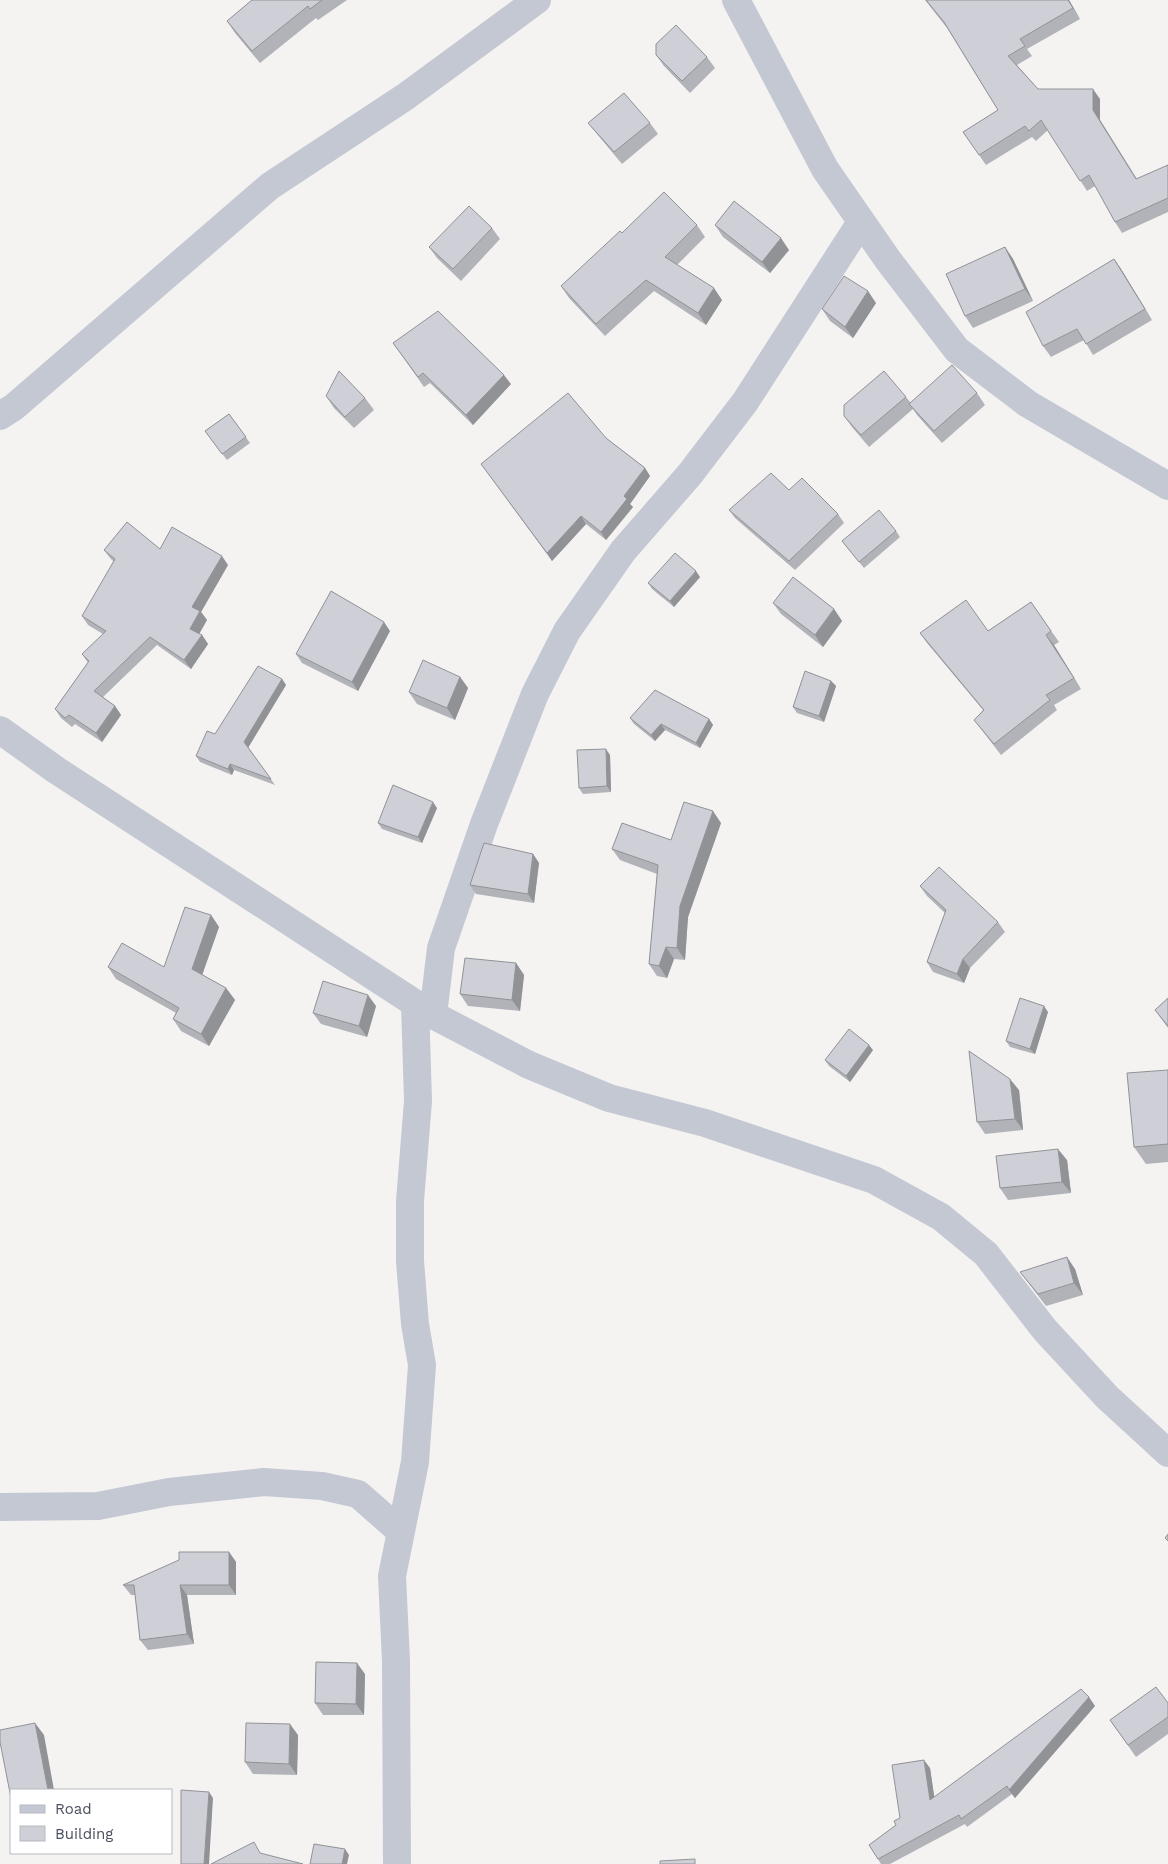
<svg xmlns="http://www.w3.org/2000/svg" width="1168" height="1864" font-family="'Work Sans',sans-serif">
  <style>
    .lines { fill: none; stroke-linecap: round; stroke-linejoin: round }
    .street { stroke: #c4c8d2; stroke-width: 28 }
    .wall { fill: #b2b3b9 }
    .shaded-wall { fill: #919296 }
    .building { fill: #cfd0d7; stroke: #919296 }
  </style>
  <rect width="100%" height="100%" fill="#f4f3f2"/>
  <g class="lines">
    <g class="street">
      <polyline points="736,0 825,169 888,260 957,350 1028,404 1168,486"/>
      <polyline points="0,416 14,407 270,186 405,97 537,0"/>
      <polyline points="0,730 56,770 433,1015 529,1065 609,1098 705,1123 874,1180 941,1217 986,1254 1045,1330 1107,1397 1168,1453"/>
      <polyline points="433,1015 441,948 484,824 535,694 567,631 623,551 690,474 745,402 861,222"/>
      <polyline points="0,1507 98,1506 169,1492 264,1482 322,1486 358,1494 400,1531"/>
      <polyline points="397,1864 396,1661 392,1576 415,1462 422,1365 415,1324 410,1261 410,1201 418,1101 415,1004"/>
    </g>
  </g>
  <g class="wall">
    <polygon points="252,0 347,0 318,20 316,18 260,63 235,33 227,21"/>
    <polygon points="925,0 1069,0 1080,19 1027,49 1032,56 1017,65 1038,89 1100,99 1100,120 1137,179 1168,165 1168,212 1122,233 1115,222 1095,186 1087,191 1048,130 1036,141 1032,137 986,165 963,132 998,110 947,28"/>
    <polygon points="656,55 707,57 715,68 690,93 664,66"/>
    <polygon points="588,123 650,123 658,134 622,164 597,134"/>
    <polygon points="697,225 705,237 677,265 722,300 706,325 654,291 605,336 569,298 561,286 622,233"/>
    <polygon points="715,225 789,250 770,273 723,237"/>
    <polygon points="492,228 500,239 461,281 437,258 429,247"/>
    <polygon points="1005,247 1013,259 1033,301 973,328 965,316"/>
    <polygon points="1114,259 1121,269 1152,320 1093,355 1084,340 1051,357 1043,346"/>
    <polygon points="876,303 853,338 830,321 822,309"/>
    <polygon points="393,343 511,384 473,425 430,383 424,387"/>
    <polygon points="977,393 985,405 942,443 917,415 913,409 869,447 852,427 844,416 906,397 910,402"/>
    <polygon points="326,396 365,398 374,410 354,428 334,408"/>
    <polygon points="229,414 250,443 227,460 205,431"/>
    <polygon points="606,438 645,468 650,476 630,504 633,507 606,540 586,524 552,561 481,464"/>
    <polygon points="789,490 838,514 844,523 795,570 735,518 729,510"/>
    <polygon points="896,531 900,537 864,568 842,541"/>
    <polygon points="160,549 228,565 201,612 207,620 199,633 202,635 208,644 191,669 157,645 103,697 115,706 121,715 102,742 75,724 72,727 61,718 55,709 88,663 82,654 103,634 88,625 82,616 114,562 110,558 104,550"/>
    <polygon points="700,577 674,607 652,589 648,583"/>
    <polygon points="1031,602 1059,642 1054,645 1081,689 1054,705 1057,710 1001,755 974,720 983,710 927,643 920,633 988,631"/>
    <polygon points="773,603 834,609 842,621 823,647 781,614"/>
    <polygon points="390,631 358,691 302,663 296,654"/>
    <polygon points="460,677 468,688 455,720 417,704 409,692"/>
    <polygon points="282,679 286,685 248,747 275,785 234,770 232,775 200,762 196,756 215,734"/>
    <polygon points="831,681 836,686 824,722 797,713 793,707"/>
    <polygon points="630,718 709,719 713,725 700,748 665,730 655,741 634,724"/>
    <polygon points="610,755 611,792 583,794 579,788"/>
    <polygon points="437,808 422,843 382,829 378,823"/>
    <polygon points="721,823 688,917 685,960 674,959 667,978 657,976 649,964 657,874 620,860 612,849 671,840"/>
    <polygon points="533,854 539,863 534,903 476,894 470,885"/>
    <polygon points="920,886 998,922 1005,932 970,968 964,983 933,972 927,962 945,913 927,896"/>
    <polygon points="211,915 219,927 202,975 226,988 235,1000 209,1046 181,1031 173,1019 176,1013 116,979 108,967 164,967"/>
    <polygon points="516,963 524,975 520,1011 468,1006 460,994"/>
    <polygon points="1168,998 1168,1028 1155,1010"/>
    <polygon points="376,1006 367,1037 321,1024 313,1013"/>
    <polygon points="1048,1012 1035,1054 1010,1047 1006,1041"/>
    <polygon points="873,1050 850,1082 829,1066 825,1060"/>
    <polygon points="1168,1070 1168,1162 1146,1164 1134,1147"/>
    <polygon points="1019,1090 1023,1130 985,1134 977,1122"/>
    <polygon points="1067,1160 1071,1193 1008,1200 1000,1188"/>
    <polygon points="1075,1269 1083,1295 1046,1306 1020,1272"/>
    <polygon points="229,1552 236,1562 236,1595 187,1595 194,1644 148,1650 140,1640 135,1595 131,1595 123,1585"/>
    <polygon points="365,1674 364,1715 323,1715 315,1703"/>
    <polygon points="1168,1703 1168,1734 1136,1757 1110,1720"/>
    <polygon points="1095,1706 1015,1798 1012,1794 967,1827 965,1824 890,1864 881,1864 869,1845 896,1825 930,1768 934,1797"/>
    <polygon points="298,1735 297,1775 253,1774 245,1762"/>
  </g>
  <g class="shaded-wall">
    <polygon points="1068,0 1069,0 1080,19 1073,8"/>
    <polygon points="1093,89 1100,99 1100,120 1143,189 1093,110"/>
    <polygon points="781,238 789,250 770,273 762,262"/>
    <polygon points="1005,247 1013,259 1033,301 1025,289"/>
    <polygon points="1114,259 1121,269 1152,320 1145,309"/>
    <polygon points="714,288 722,300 706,325 698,313"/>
    <polygon points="868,291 876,303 853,338 845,327"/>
    <polygon points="504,375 511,384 473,425 466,415"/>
    <polygon points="645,468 650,476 630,504 633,507 606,540 601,532 624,496"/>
    <polygon points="581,516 586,524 552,561 547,553"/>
    <polygon points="222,556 228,565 201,612 207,620 197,638 190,629 192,607"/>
    <polygon points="696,571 700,577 674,607 670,601"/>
    <polygon points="834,609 842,621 823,647 815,635"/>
    <polygon points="384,622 390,631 358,691 352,682"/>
    <polygon points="202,635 208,644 191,669 184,660"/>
    <polygon points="1046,635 1054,645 1081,689 1074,678"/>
    <polygon points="460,677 468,688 455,720 447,708"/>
    <polygon points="282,679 286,685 248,748 244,742"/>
    <polygon points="831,681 836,686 824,722 819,716"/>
    <polygon points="115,706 121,715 102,742 96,733"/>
    <polygon points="709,719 713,725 700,748 696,743"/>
    <polygon points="661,724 665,730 655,741 651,735"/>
    <polygon points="606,749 610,755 611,792 607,786"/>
    <polygon points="230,764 234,770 232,775 228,769"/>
    <polygon points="433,802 437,808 422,843 418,837"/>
    <polygon points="713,811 721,823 688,917 685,960 677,948 680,906"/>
    <polygon points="533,854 539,863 534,903 528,894"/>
    <polygon points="211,915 219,927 200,981 192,969"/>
    <polygon points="666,947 674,959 667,978 659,966"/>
    <polygon points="963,959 970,968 964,983 957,974"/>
    <polygon points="516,963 524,975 520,1011 512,1000"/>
    <polygon points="226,988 235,1000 209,1046 201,1034"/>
    <polygon points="368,995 376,1006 367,1037 359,1026"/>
    <polygon points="1044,1006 1048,1012 1035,1054 1030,1049"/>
    <polygon points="869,1045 873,1050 850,1082 846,1076"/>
    <polygon points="1010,1079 1019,1090 1023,1130 1015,1119"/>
    <polygon points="1058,1149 1067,1160 1071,1193 1062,1182"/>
    <polygon points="1067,1257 1075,1269 1083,1295 1074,1283"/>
    <polygon points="229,1552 236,1562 236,1595 229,1585"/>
    <polygon points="180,1585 187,1595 194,1644 187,1634"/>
    <polygon points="357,1663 365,1674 364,1715 356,1704"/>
    <polygon points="1089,1697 1095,1706 1015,1798 1009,1790"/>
    <polygon points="35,1723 44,1735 54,1790 48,1790"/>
    <polygon points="290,1724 298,1735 297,1775 289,1764"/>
    <polygon points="924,1760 930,1768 936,1808 930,1800"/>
    <polygon points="209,1792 213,1798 209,1864 204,1864"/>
    <polygon points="345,1849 349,1855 347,1864 342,1864"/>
  </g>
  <g class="building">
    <polygon points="252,0 322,0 310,9 308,6 252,51 227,21"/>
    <polygon points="926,0 1068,0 1073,8 1020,39 1025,46 1008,56 1038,89 1093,89 1093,110 1136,179 1168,165 1168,198 1115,222 1089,175 1080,181 1041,120 1029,131 1025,126 979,155 963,132 998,110 944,22"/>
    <polygon points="676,25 707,57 682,81 656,55 656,44"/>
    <polygon points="624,93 650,123 614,152 588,123"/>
    <polygon points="664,192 697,225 665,257 714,288 698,313 646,280 596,324 561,286 620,231 622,233"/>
    <polygon points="734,201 781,238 762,262 715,225"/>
    <polygon points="469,206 492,228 453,269 429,247"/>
    <polygon points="1005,247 1025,289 965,316 946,274"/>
    <polygon points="1114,259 1145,309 1086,344 1077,329 1043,346 1026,312"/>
    <polygon points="844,276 868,291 845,327 822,309"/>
    <polygon points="438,311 504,375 466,415 423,373 418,377 393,343"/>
    <polygon points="952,365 977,393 934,431 909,404"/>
    <polygon points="339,371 365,398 345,417 326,396"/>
    <polygon points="884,371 906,397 861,435 844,416 844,405"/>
    <polygon points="568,393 606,438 645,468 624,496 627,499 601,532 581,516 547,553 481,464"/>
    <polygon points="229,414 246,437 222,454 205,431"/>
    <polygon points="771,473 789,490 802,478 838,514 789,561 729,510"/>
    <polygon points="879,510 896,531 859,562 842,541"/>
    <polygon points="127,522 160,549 172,527 222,556 192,607 200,611 190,629 202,635 184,660 150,637 94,691 115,706 96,733 69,715 65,718 55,709 89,661 82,654 106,631 82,616 115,559 104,550"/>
    <polygon points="675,553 696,571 670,601 648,583"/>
    <polygon points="793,577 834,609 815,635 773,603"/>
    <polygon points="331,591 384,622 352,682 296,654"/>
    <polygon points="966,600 988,631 1031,602 1051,631 1046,635 1074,678 1046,695 1050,700 994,744 974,720 984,710 920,633"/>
    <polygon points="423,660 460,677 447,708 409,692"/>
    <polygon points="258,666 282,679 244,742 271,779 230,764 228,769 196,756 207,731 215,734"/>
    <polygon points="805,671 831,681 819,716 793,707"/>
    <polygon points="655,690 709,719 696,743 661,724 651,735 630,718"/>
    <polygon points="606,749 607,786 579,788 577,750"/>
    <polygon points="393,785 433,802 418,837 378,823"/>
    <polygon points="684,802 713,811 680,906 677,948 666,947 659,966 649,964 658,865 612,849 622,823 671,840"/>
    <polygon points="484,843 533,854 528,894 470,885"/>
    <polygon points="939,867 998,922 963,959 957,974 927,962 946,910 920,886"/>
    <polygon points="185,907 211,915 192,969 226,988 201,1034 173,1019 179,1008 108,967 122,943 164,967"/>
    <polygon points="465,958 516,963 512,1000 460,994"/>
    <polygon points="323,981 368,995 359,1026 313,1013"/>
    <polygon points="1020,998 1044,1006 1030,1049 1006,1041"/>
    <polygon points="1168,998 1168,1026 1155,1010"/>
    <polygon points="849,1029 869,1045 846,1076 825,1060"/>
    <polygon points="969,1051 1010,1079 1015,1119 977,1122"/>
    <polygon points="1168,1070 1168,1144 1134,1147 1127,1073"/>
    <polygon points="1058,1149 1062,1182 1000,1188 996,1156"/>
    <polygon points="1067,1257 1074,1283 1038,1294 1020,1272"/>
    <polygon points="1168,1534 1168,1541 1165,1538"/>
    <polygon points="179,1552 229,1552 229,1585 180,1585 187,1634 140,1640 134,1585 123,1585 179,1560"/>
    <polygon points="316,1662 357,1663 356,1704 315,1703"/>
    <polygon points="1156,1687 1168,1703 1168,1717 1128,1745 1110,1720"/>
    <polygon points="1081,1689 1089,1697 1009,1790 1007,1786 961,1819 959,1815 878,1859 869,1845 896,1825 894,1821 900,1818 892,1765 924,1760 930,1800"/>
    <polygon points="35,1723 48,1790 11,1790 11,1798 0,1742 0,1730"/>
    <polygon points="246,1723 290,1724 289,1764 245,1762"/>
    <polygon points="181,1790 209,1792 204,1864 181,1864"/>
    <polygon points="254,1842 260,1853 303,1864 211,1864"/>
    <polygon points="314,1844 345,1849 342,1864 310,1864"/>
    <polygon points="695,1859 695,1864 660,1864 660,1861"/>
  </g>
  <rect x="10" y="1789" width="162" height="65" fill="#ffffff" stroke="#b7b9bf"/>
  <rect x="20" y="1805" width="25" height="8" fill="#c4c8d2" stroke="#b7b9bf"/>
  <text x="55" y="1814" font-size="15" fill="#4b505e">Road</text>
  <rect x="20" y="1826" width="25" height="15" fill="#cfd0d7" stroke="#b7b9bf"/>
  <text x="55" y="1839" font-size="15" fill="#4b505e">Building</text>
</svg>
